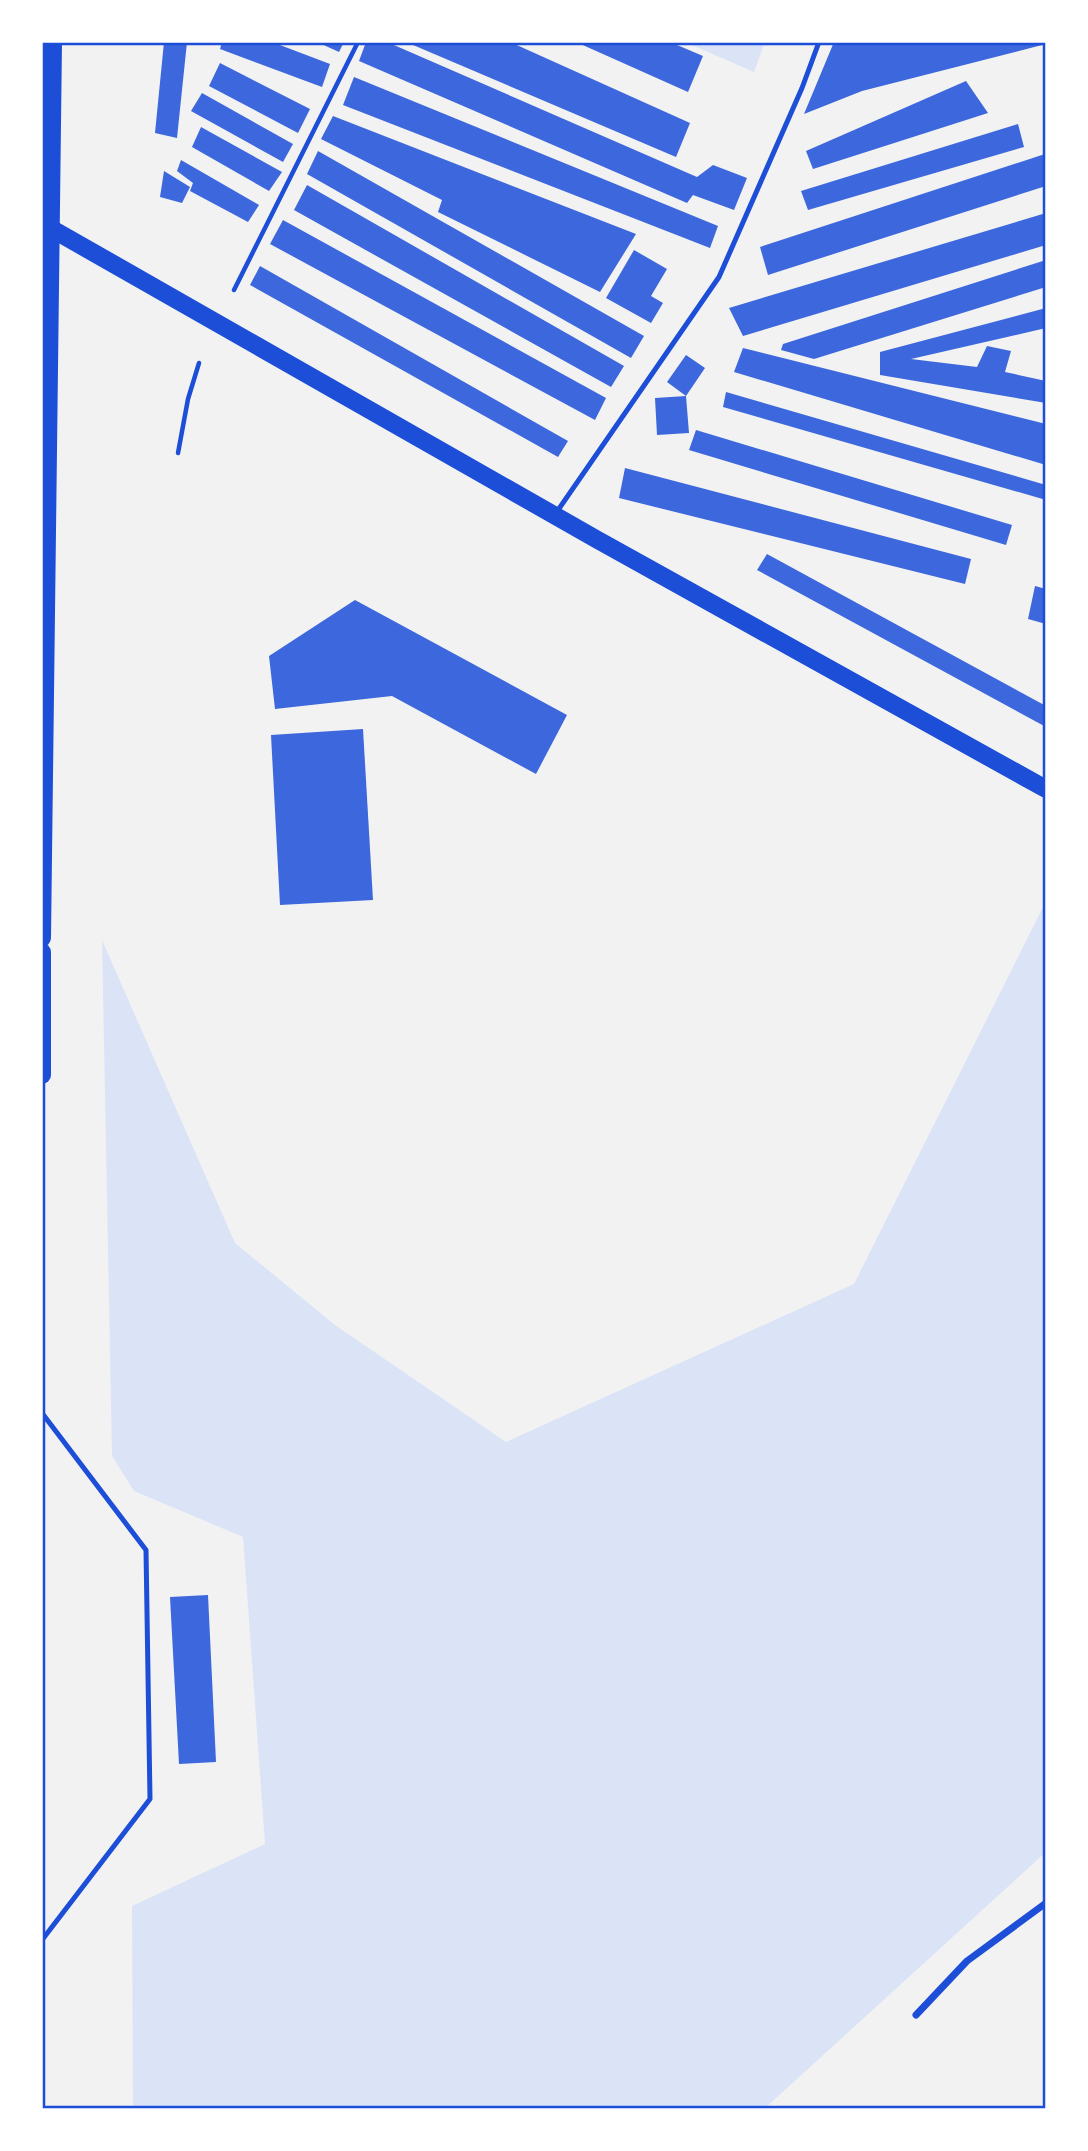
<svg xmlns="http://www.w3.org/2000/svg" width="1088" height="2151" font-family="Lato,sans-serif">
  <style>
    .green { fill: #dbe4f7 }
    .building { fill: #3d67dc }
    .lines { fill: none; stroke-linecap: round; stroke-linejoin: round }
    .path { stroke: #1d4ed8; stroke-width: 4.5 }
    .service { stroke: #1d4ed8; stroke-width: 5 }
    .minor { stroke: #1d4ed8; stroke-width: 7 }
    .primary { stroke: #1d4ed8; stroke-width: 18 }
    .neatline { fill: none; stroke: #1d4ed8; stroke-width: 2.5 }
  </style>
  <rect width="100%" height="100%" fill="#f2f2f2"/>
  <g class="green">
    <polygon points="685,42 765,42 754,72"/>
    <polygon points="1046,901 1046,1852 764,2109 133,2109 132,1906 265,1844 243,1537 134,1491 112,1456 102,940 235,1243 335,1325 506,1442 854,1284"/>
  </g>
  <g class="building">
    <polygon points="164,42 187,42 177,138 155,133"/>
    <polygon points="222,42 272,42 330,64 322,87 220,49"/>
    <polygon points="317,42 344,42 339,52"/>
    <polygon points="366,42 387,42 697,177 713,165 747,178 734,210 693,195 687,203 359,61"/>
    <polygon points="406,42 510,42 690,123 676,157"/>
    <polygon points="576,42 670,42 703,56 688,92"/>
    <polygon points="834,42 1046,42 1046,44 862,91 804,114"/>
    <polygon points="220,63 310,109 298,133 209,86"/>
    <polygon points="354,77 718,226 710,248 343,105"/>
    <polygon points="966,81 988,113 813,169 806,151"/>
    <polygon points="202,93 293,144 283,162 191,111"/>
    <polygon points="333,116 636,234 600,292 438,212 442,200 321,139"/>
    <polygon points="1018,124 1024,147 808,210 801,191"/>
    <polygon points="201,127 282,172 269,191 192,147"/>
    <polygon points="318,151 644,336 631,358 307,174"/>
    <polygon points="1045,154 1046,186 768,275 760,247"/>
    <polygon points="181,160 259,205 248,222 190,191 193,183 177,171"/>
    <polygon points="164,171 190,187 182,203 160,197"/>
    <polygon points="307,185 624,366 611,387 294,210"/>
    <polygon points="1046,213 1046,245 743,336 729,308"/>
    <polygon points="283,220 606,398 595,420 270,244"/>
    <polygon points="634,250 667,269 651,296 663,303 651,323 606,298"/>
    <polygon points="1046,260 1046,287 814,359 781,350 783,344"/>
    <polygon points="260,266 568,441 558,457 250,285"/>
    <polygon points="1046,308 1046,328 911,359 977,367 987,346 1011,351 1005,372 1046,381 1046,403 880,375 880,352"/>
    <polygon points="743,348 1046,424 1046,465 734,372"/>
    <polygon points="686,355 705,368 686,396 689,433 657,435 655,398 686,396 667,382"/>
    <polygon points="726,392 1046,485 1046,500 723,407"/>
    <polygon points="696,430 1012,525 1006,545 689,450"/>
    <polygon points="625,468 971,559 965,584 619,498"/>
    <polygon points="767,554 1046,706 1046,727 757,570"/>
    <polygon points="1035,586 1046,589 1046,624 1028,619"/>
    <polygon points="355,600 567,715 536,774 392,696 275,709 269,656"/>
    <polygon points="363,729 373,900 280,905 271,735"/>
    <polygon points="208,1595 216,1762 179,1764 170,1597"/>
  </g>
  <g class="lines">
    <g class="path">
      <polyline points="234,290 358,42"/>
      <polyline points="178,453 188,399 199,363"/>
    </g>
    <g class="service">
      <polyline points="556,513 719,277 802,88 819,42"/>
      <polyline points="42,1413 146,1550 150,1799 42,1940"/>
    </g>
    <polyline class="minor" points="916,2015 967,1961 1046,1903"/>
    <g class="primary">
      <polyline points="42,226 52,229 596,539 1046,789"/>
      <polyline points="42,938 53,42"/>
      <polyline points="42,952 42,1075"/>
    </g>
  </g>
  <rect width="1088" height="2151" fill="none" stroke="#ffffff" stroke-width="88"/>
  <rect x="44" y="44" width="1000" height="2063" class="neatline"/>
</svg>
